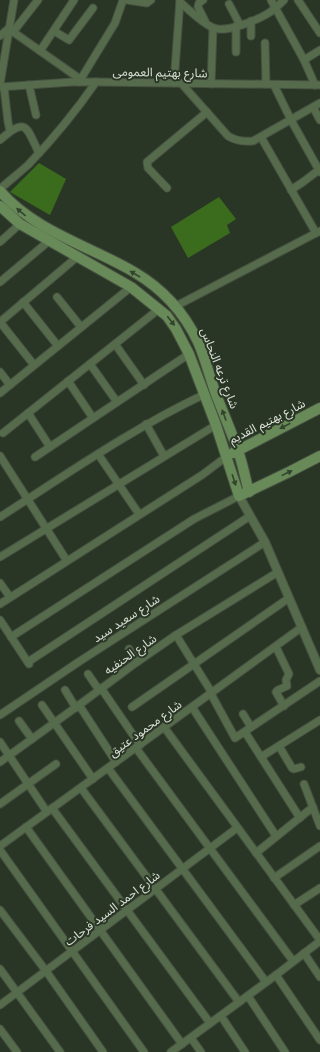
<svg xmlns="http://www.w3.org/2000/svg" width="320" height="1052" font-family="'PT Sans','Noto Sans Arabic',sans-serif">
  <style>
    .building { fill: #3b6c1d }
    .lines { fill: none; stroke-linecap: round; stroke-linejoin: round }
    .minor-casing { stroke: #465141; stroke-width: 9 }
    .tertiary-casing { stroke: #465141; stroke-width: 10 }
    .secondary-casing { stroke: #465141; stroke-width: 12 }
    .minor { stroke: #556b4c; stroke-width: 7 }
    .tertiary { stroke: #556b4c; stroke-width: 8 }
    .secondary { stroke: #688a58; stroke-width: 10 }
    .oneway { fill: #33432d }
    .labels { text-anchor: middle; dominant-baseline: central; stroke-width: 4; stroke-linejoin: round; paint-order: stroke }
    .street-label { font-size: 12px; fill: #d9e1d6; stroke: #2a3625 }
  </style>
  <rect width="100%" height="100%" fill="#2a3625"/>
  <g class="building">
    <polygon points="39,163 66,179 50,215 10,192"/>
    <polygon points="219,197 236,219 227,225 230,233 188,258 171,227"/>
  </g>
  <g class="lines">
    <defs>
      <g id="minor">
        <polyline points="127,0 147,3 151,0"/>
        <polyline points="203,0 199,3 198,7 205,21"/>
        <polyline points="271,0 304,60 315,85"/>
        <polyline points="298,0 320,33"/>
        <path d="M 180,2 C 189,10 203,24 214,28 C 226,33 257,20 267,14 C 274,10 279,5 284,0"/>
        <polyline points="229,4 240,25"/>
        <polyline points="9,29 80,79"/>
        <polyline points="54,31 69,40 93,8"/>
        <polyline points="13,32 38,0"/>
        <polyline points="0,36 9,28"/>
        <polyline points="251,36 251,21"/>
        <polyline points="265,43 266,84"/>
        <polyline points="40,51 74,0"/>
        <polyline points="236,52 236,26"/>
        <polyline points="304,60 320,50"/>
        <polyline points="79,82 115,23 123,0"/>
        <polyline points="174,83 180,0"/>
        <path d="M 181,83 L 228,136 C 236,141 243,142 253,141 L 320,103"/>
        <polyline points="0,84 14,0"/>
        <polyline points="211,84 213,28"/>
        <polyline points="29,85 36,115"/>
        <polyline points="274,85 291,120 320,172"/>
        <polyline points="0,87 72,82 96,82 320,85"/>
        <polyline points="4,87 8,122 10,131"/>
        <polyline points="313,107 320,120"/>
        <polyline points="261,137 316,233"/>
        <path d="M 0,140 C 27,116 26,127 39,153"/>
        <polyline points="167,188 148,168 147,162 207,112"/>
        <path d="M 0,189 C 9,181 19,173 28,165 C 53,139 76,111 96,82"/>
        <polyline points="291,190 303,182 320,169"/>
        <polyline points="0,242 20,224"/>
        <polyline points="0,282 49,241"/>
        <polyline points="57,297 81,327"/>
        <polyline points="23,302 58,346"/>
        <polyline points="176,306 320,231"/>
        <polyline points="0,322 77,257"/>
        <polyline points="0,322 34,365"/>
        <polyline points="115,344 144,385"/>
        <polyline points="90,364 117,402"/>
        <polyline points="0,372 10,385"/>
        <polyline points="68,381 93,418"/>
        <polyline points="0,393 131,287"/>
        <polyline points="28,413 50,447"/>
        <polyline points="146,424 164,456"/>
        <polyline points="3,433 159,309"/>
        <polyline points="98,454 139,514"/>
        <polyline points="0,456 67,561"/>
        <polyline points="35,457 189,354"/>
        <path d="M 0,517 C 67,474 133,428 205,394"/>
        <polyline points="0,557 216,425"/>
        <polyline points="0,583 10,597"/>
        <polyline points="0,604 202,475 226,457"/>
        <polyline points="0,620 29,664"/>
        <polyline points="176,635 212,693"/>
        <polyline points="11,637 194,519 239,496"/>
        <polyline points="276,647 289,674 286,680 287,686 278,690 276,692 284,706"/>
        <polyline points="129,649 137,662"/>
        <polyline points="28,662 250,516"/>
        <polyline points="88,674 99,690"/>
        <polyline points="101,688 140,745"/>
        <polyline points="65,690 76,708"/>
        <polyline points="211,694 235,738 320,681"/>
        <polyline points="42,705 93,779"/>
        <polyline points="79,705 116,762"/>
        <polyline points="132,707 289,598"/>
        <polyline points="192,707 276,836"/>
        <polyline points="243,714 251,727"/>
        <polyline points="0,715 80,661 265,542"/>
        <polyline points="19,721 32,739"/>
        <polyline points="164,727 320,940"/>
        <polyline points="245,732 300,818"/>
        <polyline points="0,742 47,812"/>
        <polyline points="279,746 292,768 294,769 301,767"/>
        <polyline points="136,748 293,961"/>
        <polyline points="261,757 320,720"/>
        <polyline points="0,762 79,705 137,662 176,635 278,572"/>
        <polyline points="108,768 266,982"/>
        <polyline points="304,784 320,826"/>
        <polyline points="81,788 239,1002"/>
        <polyline points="0,804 56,764"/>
        <polyline points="52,808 210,1023"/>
        <polyline points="26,827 182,1044"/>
        <polyline points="0,846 302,627"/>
        <polyline points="0,850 144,1052"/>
        <polyline points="256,853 313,807"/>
        <polyline points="274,878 320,846"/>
        <polyline points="294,905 320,888"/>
        <polyline points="0,910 46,971 103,1052"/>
        <polyline points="304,953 320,977"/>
        <polyline points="0,969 60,1052"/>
        <polyline points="276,975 320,1040"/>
        <polyline points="248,996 285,1052"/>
        <polyline points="0,1005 237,828"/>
        <polyline points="221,1016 245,1052"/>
        <polyline points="0,1029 17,1052"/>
        <polyline points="191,1038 201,1052"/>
        <polyline points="171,1052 276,975 320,941"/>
      </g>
      <polyline id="tertiary" points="239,496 265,542 320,670"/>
      <g id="secondary">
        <path d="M 0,191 C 36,232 88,245 134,272 C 163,289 184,312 198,342 C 206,360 210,379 217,397 C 224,415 232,433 238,451 C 243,464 245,478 249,492"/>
        <polyline points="0,206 20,224 131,287 167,316 176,329 189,354 216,425 239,496 289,472 320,456"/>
        <polyline points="233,453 320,408"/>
      </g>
    </defs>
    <use href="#minor" class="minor-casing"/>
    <use href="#tertiary" class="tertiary-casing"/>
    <use href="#secondary" class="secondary-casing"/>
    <use href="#minor" class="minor"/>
    <use href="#tertiary" class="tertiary"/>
    <use href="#secondary" class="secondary"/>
  </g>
  <defs><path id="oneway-solid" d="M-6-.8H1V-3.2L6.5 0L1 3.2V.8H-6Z"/></defs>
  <g class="oneway">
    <use href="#oneway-solid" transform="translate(21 212) rotate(-140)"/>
    <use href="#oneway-solid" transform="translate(135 274) rotate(-149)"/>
    <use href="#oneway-solid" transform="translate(171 321) rotate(52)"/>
    <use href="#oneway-solid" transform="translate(224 415) rotate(-110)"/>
    <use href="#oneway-solid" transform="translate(285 426) rotate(153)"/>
    <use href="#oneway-solid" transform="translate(287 473) rotate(-26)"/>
    <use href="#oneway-solid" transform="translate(234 480) rotate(72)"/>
  </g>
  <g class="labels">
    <g class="street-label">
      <text transform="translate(160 72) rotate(1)">شارع بهتيم العمومى</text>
      <text transform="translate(220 368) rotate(69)">شارع ترعه النحاس</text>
      <text transform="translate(267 421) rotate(-27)">شارع بهتيم القديم</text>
      <text transform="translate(126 618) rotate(-33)">شارع سعيد سيد</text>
      <text transform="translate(130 654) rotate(-35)">شارع الحنفيه</text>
      <text transform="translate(145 728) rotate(-36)">شارع محمود عتيق</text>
      <text transform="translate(112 908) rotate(-37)">شارع احمد السيد فرحات</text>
    </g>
  </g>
</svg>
